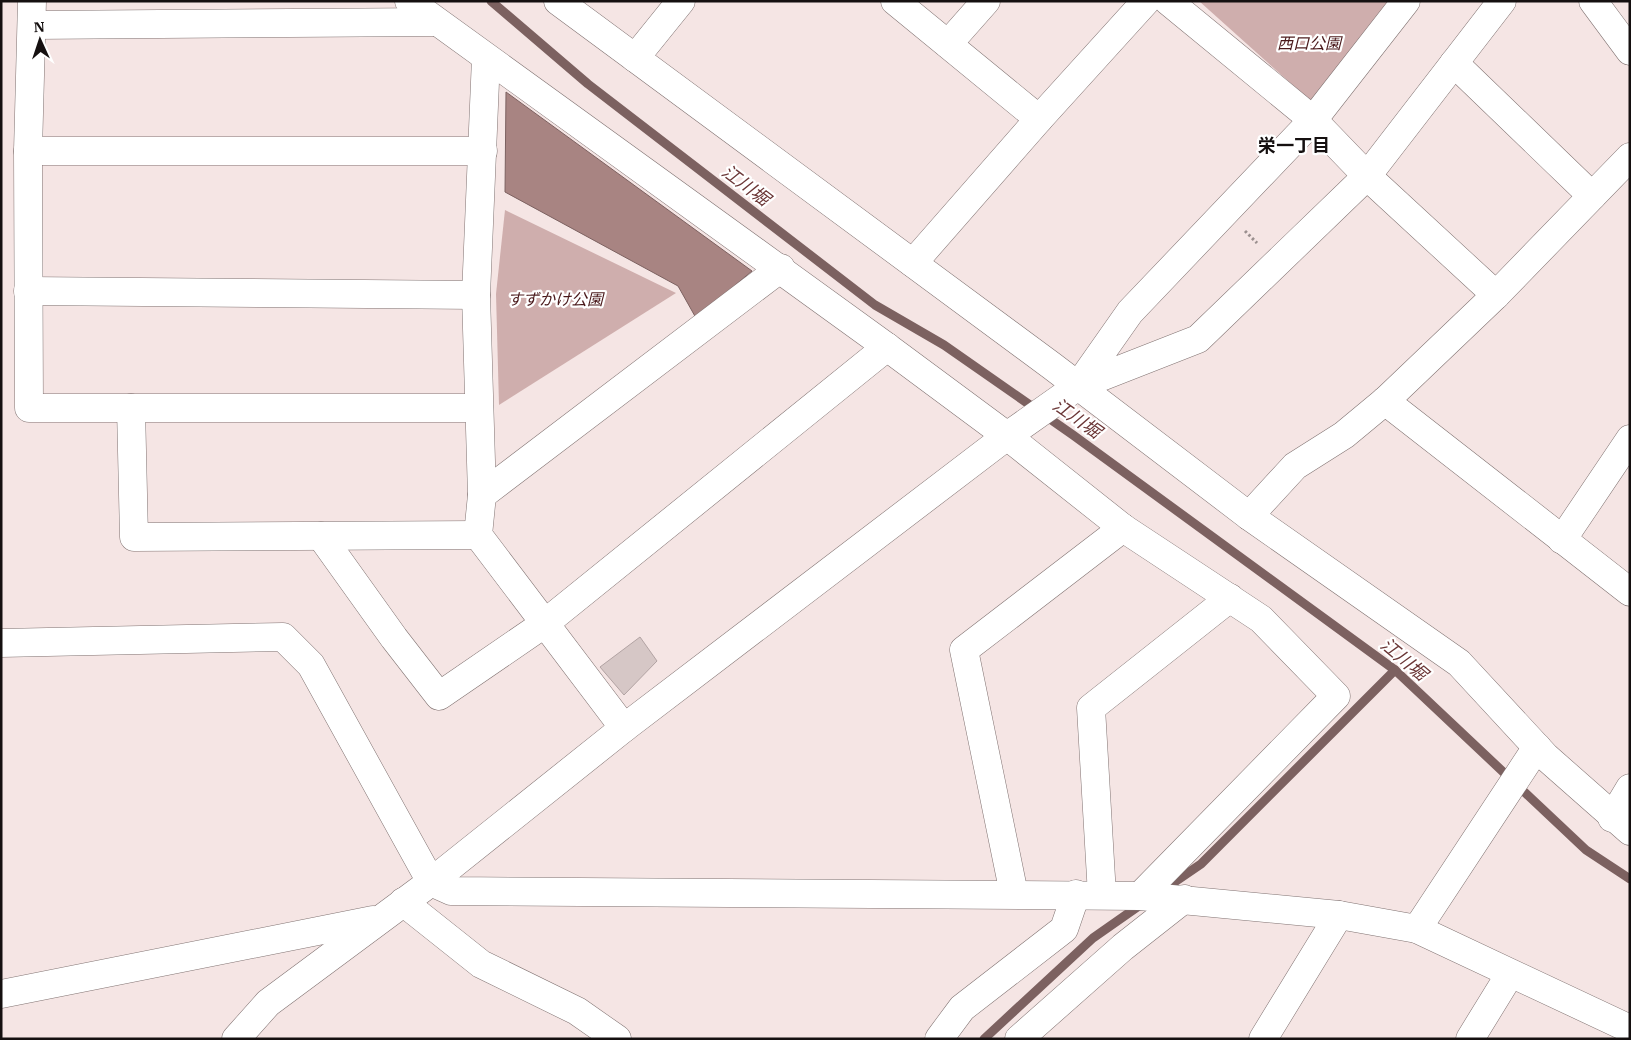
<svg xmlns="http://www.w3.org/2000/svg" width="1631" height="1040" font-family="'IBM Plex Serif','Noto Sans JP',serif">
  <style>
    .green { fill: #cfaead }
    .water { fill: #a88482; stroke: #7c6160 }
    .lines { fill: none; stroke-linecap: round; stroke-linejoin: round }
    .stream { stroke: #7c6160; stroke-width: 9 }
    .building { fill: #d6c7c6; stroke: #b2a3a3 }
    .minor-casing { stroke: #817372; stroke-width: 29 }
    .path { stroke: #9a8f8e; stroke-width: 3; stroke-dasharray: 2.5 2.5; stroke-linecap: butt }
    .minor { stroke: #fff; stroke-width: 28 }
    .labels { text-anchor: middle; dominant-baseline: central; stroke-width: 4.5; stroke-linejoin: round; paint-order: stroke }
    .park-label { font-size: 16px; font-style: italic; fill: #4a191b; stroke: #fff }
    .neighbourhood-label { font-size: 18px; font-weight: bold; fill: #151010; stroke: #fff }
    .water-label { font-size: 18px; font-style: italic; fill: #6b3636; stroke: #fff }
  </style>
  <rect width="100%" height="100%" fill="#f5e5e4"/>
  <g class="green">
    <polygon points="1199,1 1393,1 1315,105"/>
    <polygon points="505,210 676,293 499,405 496,294"/>
  </g>
  <polygon class="water" points="506,92 752,271 696,318 678,286 505,192"/>
  <g class="lines">
    <g class="stream">
      <polyline points="491,1 588,84 875,305 944,345 1073,435 1395,670 1586,850 1630,879"/>
      <polyline points="1160,892 1201,864 1395,670"/>
      <polyline points="984,1039 1093,938 1143,903"/>
    </g>
  </g>
  <polygon class="building" points="640,637 657,661 624,695 600,667"/>
  <g class="lines">
    <defs>
      <g id="minor">
        <polyline points="32,1 28,151 29,408 131,408 134,537 478,535"/>
        <polyline points="409,1 887,347 1007,436 1123,528 1261,619 1336,696 1140,896"/>
        <polyline points="558,1 1052,366 1249,516 1459,663 1546,757 1630,831"/>
        <polyline points="895,1 1039,119"/>
        <polyline points="1168,1 1313,120 1367,176 1496,295"/>
        <polyline points="1406,1 1313,120 1130,312 1078,386 1198,339 1367,176 1502,1"/>
        <polyline points="1593,1 1630,51"/>
        <polyline points="32,25 435,22"/>
        <polyline points="948,44 986,1"/>
        <polyline points="486,58 476,295 482,495 478,535 624,728"/>
        <polyline points="635,58 681,1"/>
        <polyline points="1454,63 1592,196"/>
        <polyline points="28,151 483,151"/>
        <polyline points="913,263 1039,119 1146,1"/>
        <polyline points="28,291 476,295"/>
        <polyline points="1385,401 1630,592"/>
        <polyline points="131,408 479,408"/>
        <polyline points="482,495 781,268"/>
        <polyline points="1249,516 1295,466 1344,435 1385,401 1496,295 1630,157"/>
        <polyline points="321,536 394,638 439,696 544,624 887,347"/>
        <polyline points="1562,540 1630,439"/>
        <polyline points="1,643 283,637 311,665 431,882 451,891 1140,896 1339,915 1417,929 1630,1029"/>
        <polyline points="1612,818 1630,788"/>
        <polyline points="1014,894 964,650 1123,528"/>
        <polyline points="1102,895 1091,708 1230,598"/>
        <polyline points="403,902 481,964 577,1011 617,1039"/>
        <polyline points="1417,929 1537,747"/>
        <polyline points="1,994 373,920"/>
        <polyline points="236,1039 268,1003 431,882 624,728 1007,436 1078,386"/>
        <polyline points="939,1039 962,1008 1064,929 1076,894"/>
        <polyline points="1019,1039 1123,947 1184,899"/>
        <polyline points="1263,1039 1339,915"/>
        <polyline points="1470,1039 1510,974"/>
      </g>
    </defs>
    <use href="#minor" class="minor-casing"/>
    <polyline class="path" points="1245,231 1257,243"/>
    <use href="#minor" class="minor"/>
  </g>
  <g class="labels">
    <g class="park-label">
      <text x="1309" y="43">西口公園</text>
      <text x="555" y="299">すずかけ公園</text>
    </g>
    <g class="neighbourhood-label">
      <text x="1294" y="145">栄一丁目</text>
    </g>
    <g class="water-label">
      <text transform="translate(746 185) rotate(37)">江川堀</text>
      <text transform="translate(1077 418) rotate(35)">江川堀</text>
      <text transform="translate(1404 659) rotate(40)">江川堀</text>
    </g>
  </g>
  <rect width="1631" height="1040" fill="none" stroke="#151010" stroke-width="5"/>
  <g transform="translate(40 40) rotate(357)" stroke="#ffffff" stroke-width="4" paint-order="stroke">
  <path d="M0-4L9 19L0 12L-9 19Z" fill="#151010"/>
  <text y="-8" font-size="14" font-weight="bold" text-anchor="middle" fill="#151010">N</text>
  </g>
</svg>
